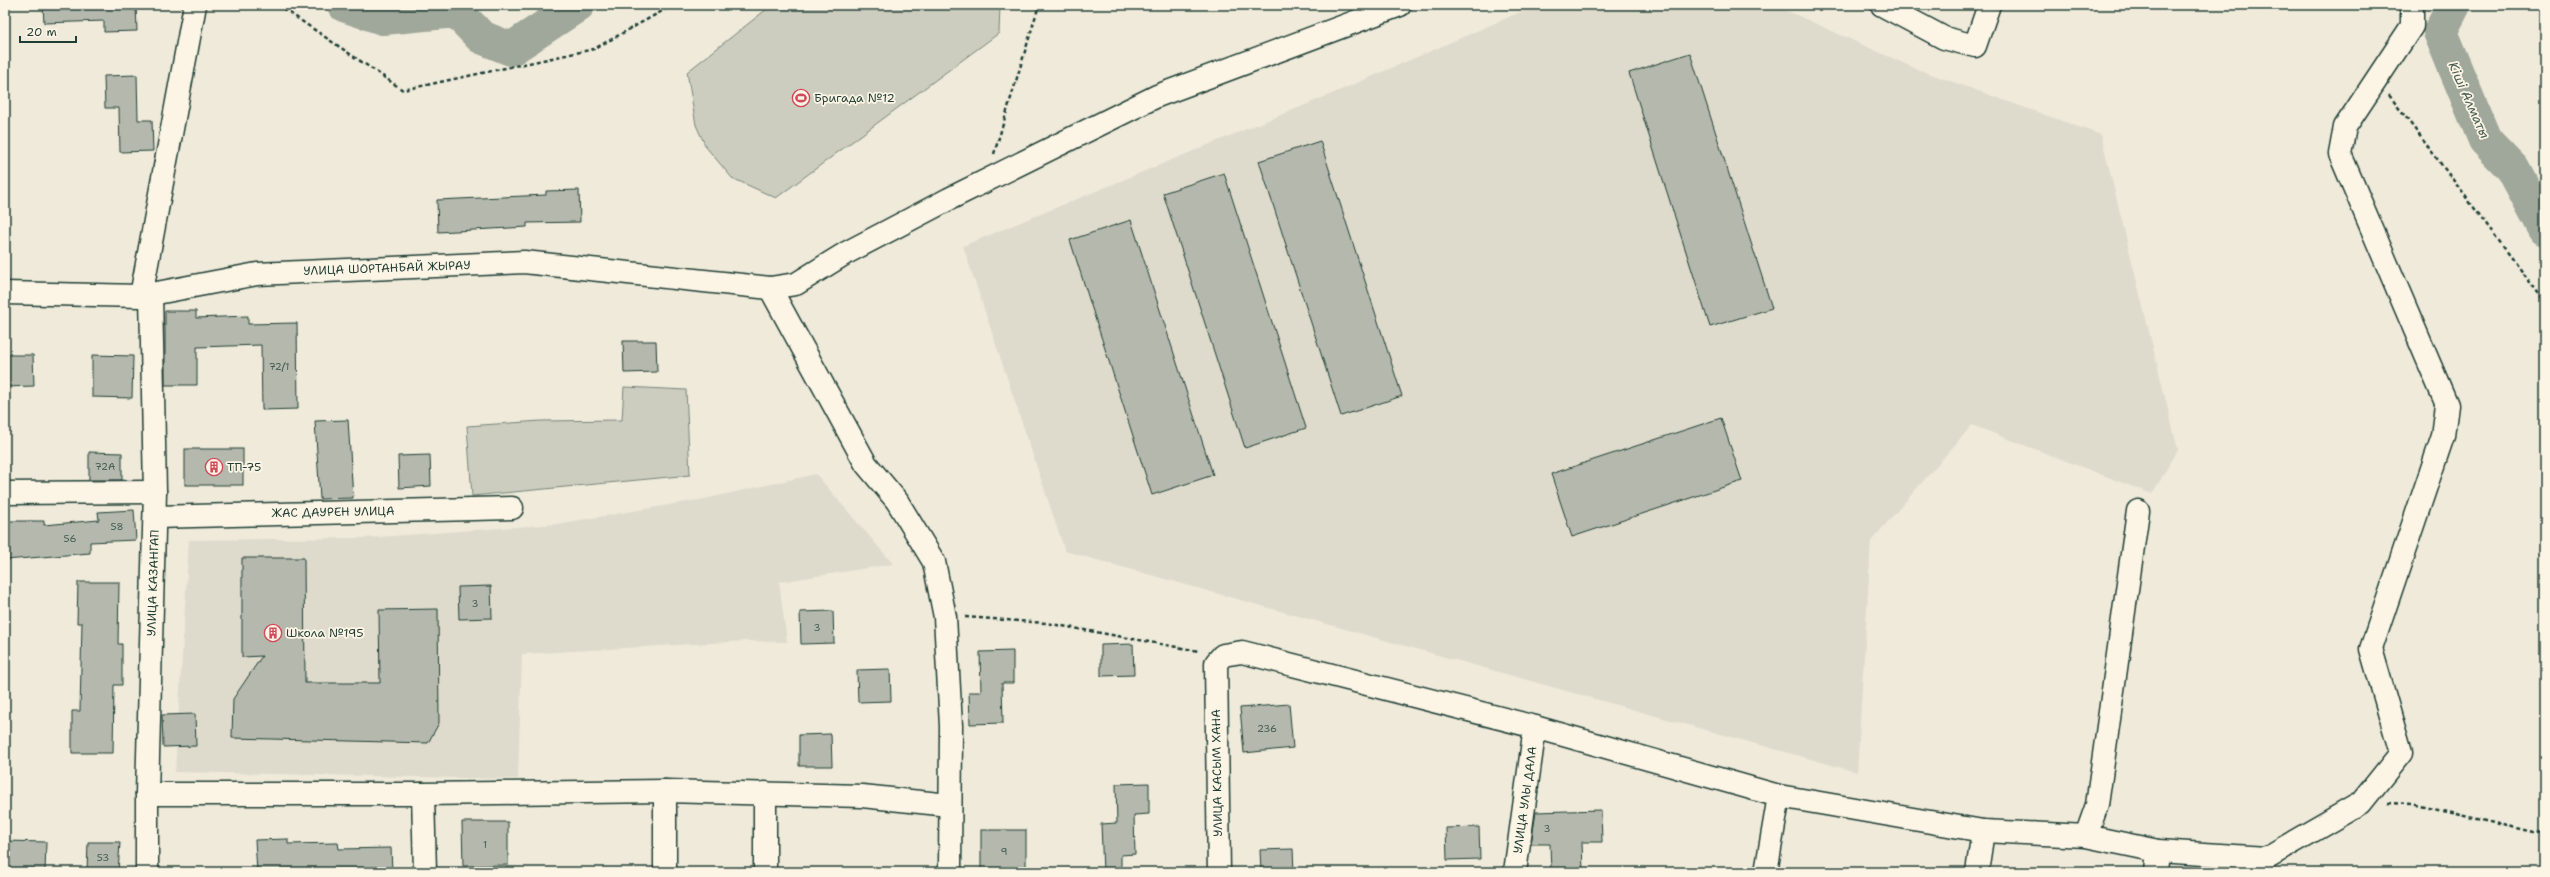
<svg xmlns="http://www.w3.org/2000/svg" width="2550" height="877" font-family="'Shantell Sans',sans-serif">
  <style>
    .built { fill: #dedbcc }
    .green { fill: #cccdbf; stroke: #76857a }
    .lines { fill: none; stroke-linecap: round; stroke-linejoin: round }
    .river { stroke: #9fa89a; stroke-width: 34 }
    .building { fill: #b5b9ad; stroke: #1f3d34 }
    .minor-casing { stroke: #1f3d34; stroke-width: 25 }
    .path { stroke: #1f3d34; stroke-width: 2.5; stroke-dasharray: 4 3; stroke-linecap: butt }
    .minor { stroke: #fcf5e5; stroke-width: 22 }
    .labels { text-anchor: middle; dominant-baseline: central; stroke-width: 3.5; stroke-linejoin: round; paint-order: stroke }
    .number-label { font-size: 10px; fill: #445c52 }
    .poi-label { font-size: 12px; fill: #1f3d34; stroke: #fcf5e5; text-anchor: start }
    .street-label { font-size: 12px; fill: #1f3d34; stroke: #fcf5e5 }
    .water-label { font-size: 13px; font-style: italic; fill: #455d53; stroke: #fcf5e5 }
  </style>
  <rect width="100%" height="100%" fill="#efeada"/>
  <filter id="ink" filterUnits="userSpaceOnUse"><feTurbulence type="fractalNoise" baseFrequency=".025" numOctaves="2"/><feDisplacementMap in="SourceGraphic" scale="8" xChannelSelector="R" yChannelSelector="G"/><feConvolveMatrix kernelMatrix="1 2 1 2 8 2 1 2 1" color-interpolation-filters="sRGB"/></filter>
  <g filter="url(#ink)">
    <g class="built">
      <polygon points="1537,5 1774,5 1914,68 2101,135 2178,450 2152,494 1972,425 1871,541 1857,772 1065,551 963,246 1327,96"/>
      <polygon points="816,474 893,564 779,582 787,642 746,641 522,654 518,779 175,772 189,540 366,538 557,524 704,499"/>
    </g>
    <g class="green">
      <polygon points="772,5 1000,5 999,33 776,198 732,178 706,147 696,125 687,72"/>
      <polygon points="624,387 686,390 690,475 472,496 467,426 541,421 622,420"/>
    </g>
    <g class="lines">
      <g class="river">
        <polyline points="344,5 383,18 456,11 481,37 511,49 578,5"/>
        <polyline points="2454,5 2440,32 2485,140 2513,169 2545,229"/>
      </g>
    </g>
    <g class="building">
      <polygon points="43,5 136,5 137,31 104,32 104,21 44,23"/>
      <polygon points="1690,53 1772,308 1710,327 1629,73"/>
      <polygon points="137,75 138,120 152,120 153,151 120,152 119,108 105,108 104,76"/>
      <polygon points="1320,141 1402,396 1341,416 1259,161"/>
      <polygon points="1224,173 1306,428 1245,448 1163,193"/>
      <polygon points="579,190 580,222 527,223 527,227 438,232 437,200 546,195 546,191"/>
      <polygon points="1131,220 1213,475 1152,495 1070,240"/>
      <polygon points="165,311 196,311 196,318 248,316 248,324 297,323 298,409 262,410 261,345 197,347 197,385 165,385"/>
      <polygon points="623,341 656,341 657,372 624,373"/>
      <polygon points="5,355 33,355 34,386 5,387"/>
      <polygon points="92,355 133,356 132,398 92,397"/>
      <polygon points="1721,418 1742,481 1572,537 1551,474"/>
      <polygon points="348,420 353,498 320,499 315,421"/>
      <rect x="185" y="449" width="58" height="36"/>
      <polygon points="89,452 122,453 122,480 89,480"/>
      <polygon points="430,455 431,486 399,488 398,456"/>
      <polygon points="134,510 136,540 90,542 90,553 5,560 5,521 44,521 44,525 99,520 98,512"/>
      <polygon points="242,558 304,558 305,683 380,683 379,610 438,609 439,723 428,743 232,738 233,699 262,656 242,657"/>
      <polygon points="78,582 119,582 118,644 122,644 122,685 114,685 113,753 72,753 72,711 80,711 82,623 77,623"/>
      <polygon points="491,586 492,618 459,619 458,587"/>
      <polygon points="833,611 834,643 801,644 800,612"/>
      <polygon points="1133,644 1134,675 1101,676 1101,645"/>
      <polygon points="1013,651 1013,683 1002,683 1003,723 970,724 969,692 981,692 980,652"/>
      <polygon points="890,669 891,701 858,702 857,670"/>
      <polygon points="1289,704 1293,748 1244,753 1240,708"/>
      <polygon points="195,714 196,746 163,747 162,715"/>
      <polygon points="831,734 832,766 799,766 799,735"/>
      <polygon points="1149,783 1149,814 1134,815 1135,854 1121,855 1121,872 1103,872 1101,824 1117,823 1116,784"/>
      <polygon points="1601,810 1602,842 1582,842 1583,872 1551,872 1550,844 1531,844 1536,812"/>
      <polygon points="462,822 508,822 508,865 463,866"/>
      <polygon points="1479,827 1480,859 1447,860 1446,828"/>
      <rect x="981" y="830" width="45" height="42"/>
      <polygon points="288,839 288,844 338,843 339,849 391,848 392,872 257,872 255,840"/>
      <polygon points="5,841 46,842 45,872 5,872"/>
      <polygon points="88,842 120,842 118,872 87,872"/>
      <polygon points="1293,849 1294,872 1261,872 1260,850"/>
    </g>
    <g class="lines">
      <defs>
        <g id="minor">
          <polyline points="1882,5 1944,38 1975,46 1989,5"/>
          <polyline points="770,288 866,464 897,501 934,562 945,617 951,726 950,872"/>
          <polyline points="5,293 141,296 257,274 524,262 770,288 796,284 846,253 949,199 1157,96 1400,5"/>
          <polyline points="141,296 195,5"/>
          <polyline points="5,493 155,492"/>
          <polyline points="155,517 512,508"/>
          <polyline points="665,791 862,796 949,805"/>
          <polyline points="147,794 423,794 665,791 665,872"/>
          <polyline points="423,794 425,872"/>
          <polyline points="2086,836 2097,805 2138,511"/>
          <polyline points="147,872 147,794 155,492 151,294"/>
          <polyline points="765,872 765,793"/>
          <polyline points="1219,872 1216,663 1223,655 1242,652 1535,727 1779,796 1983,831 2086,836 2158,851 2266,858 2361,803 2401,753 2371,649 2443,436 2447,405 2340,154 2345,127 2412,26 2412,5"/>
          <polyline points="1515,872 1535,727"/>
          <polyline points="1766,872 1779,796"/>
          <polyline points="1977,872 1983,831"/>
          <polyline points="2156,872 2158,851"/>
        </g>
      </defs>
      <use href="#minor" class="minor-casing"/>
      <g class="path">
        <polyline points="278,5 403,90 594,49 673,5"/>
        <polyline points="2389,95 2545,302"/>
        <polyline points="994,154 1039,5"/>
        <polyline points="965,617 1046,623 1199,651"/>
        <polyline points="2387,803 2412,804 2534,832 2545,829"/>
      </g>
      <use href="#minor" class="minor"/>
    </g>
  </g>
  <defs>
    <symbol id="stadium-ring" viewBox="-11 -11 22 22"><circle r="9.5" fill="#fcf5e5" stroke="#d1495b" stroke-width="1.5"/><path d="M0-5a6.5 5 0 1 0 0 10a6.5 5 0 1 0 0-10ZM-3.5-1.8h7v3.6h-7Z" fill="#d1495b"/></symbol>
    <symbol id="building-ring" viewBox="-11 -11 22 22"><circle r="9.5" fill="#fcf5e5" stroke="#d1495b" stroke-width="1.5"/><path d="M-4-6H4V6H1V3H-1V6H-4ZM-2.5-4.3h1.7v1.8h-1.7ZM.8-4.3h1.7v1.8H.8ZM-2.5-1h1.7V.8h-1.7ZM.8-1h1.7V.8H.8Z" fill="#d1495b"/></symbol>
  </defs>
  <g fill-rule="evenodd">
    <use href="#stadium-ring" x="791" y="88" width="20" height="20"/>
    <use href="#building-ring" x="204" y="457" width="20" height="20"/>
    <use href="#building-ring" x="263" y="623" width="20" height="20"/>
  </g>
  <g class="labels">
    <g class="number-label">
      <text x="279" y="366">72/1</text>
      <text x="105" y="466">72А</text>
      <text x="117" y="526">58</text>
      <text x="70" y="538">56</text>
      <text x="475" y="603">3</text>
      <text x="817" y="627">3</text>
      <text x="1267" y="728">236</text>
      <text x="1547" y="828">3</text>
      <text x="485" y="844">1</text>
      <text x="1004" y="851">9</text>
      <text x="103" y="857">53</text>
    </g>
    <g class="poi-label">
      <text x="814" y="98">Бригада №12</text>
      <text x="227" y="467">ТП-75</text>
      <text x="286" y="633">Школа №195</text>
    </g>
    <g class="street-label">
      <text transform="translate(387 268) rotate(-2)">УЛИЦА ШОРТАНБАЙ ЖЫРАУ</text>
      <text transform="translate(333 512) rotate(-1)">ЖАС ДАУРЕН УЛИЦА</text>
      <text transform="translate(153 583) rotate(-88)">УЛИЦА КАЗАНГАП</text>
      <text transform="translate(1217 773) rotate(-91)">УЛИЦА КАСЫМ ХАНА</text>
      <text transform="translate(1525 800) rotate(-82)">УЛИЦА УЛЫ ДАЛА</text>
    </g>
    <g class="water-label">
      <text transform="translate(2469 100) rotate(66)">Кіші Алматы</text>
    </g>
  </g>
  <rect width="2550" height="877" fill="none" stroke="#fcf5e5" stroke-width="20"/>
  <rect x="10" y="10" width="2530" height="857" fill="none" stroke="#1f3d34" stroke-width="1.5" filter="url(#ink)"/>
  <path d="M20 36v6h56v-6" fill="none" stroke="#1f3d34" stroke-width="2"/>
  <text x="26" y="36" font-size="12" fill="#1f3d34" stroke="#fcf5e5" stroke-width="3" paint-order="stroke">20 m</text>
</svg>
